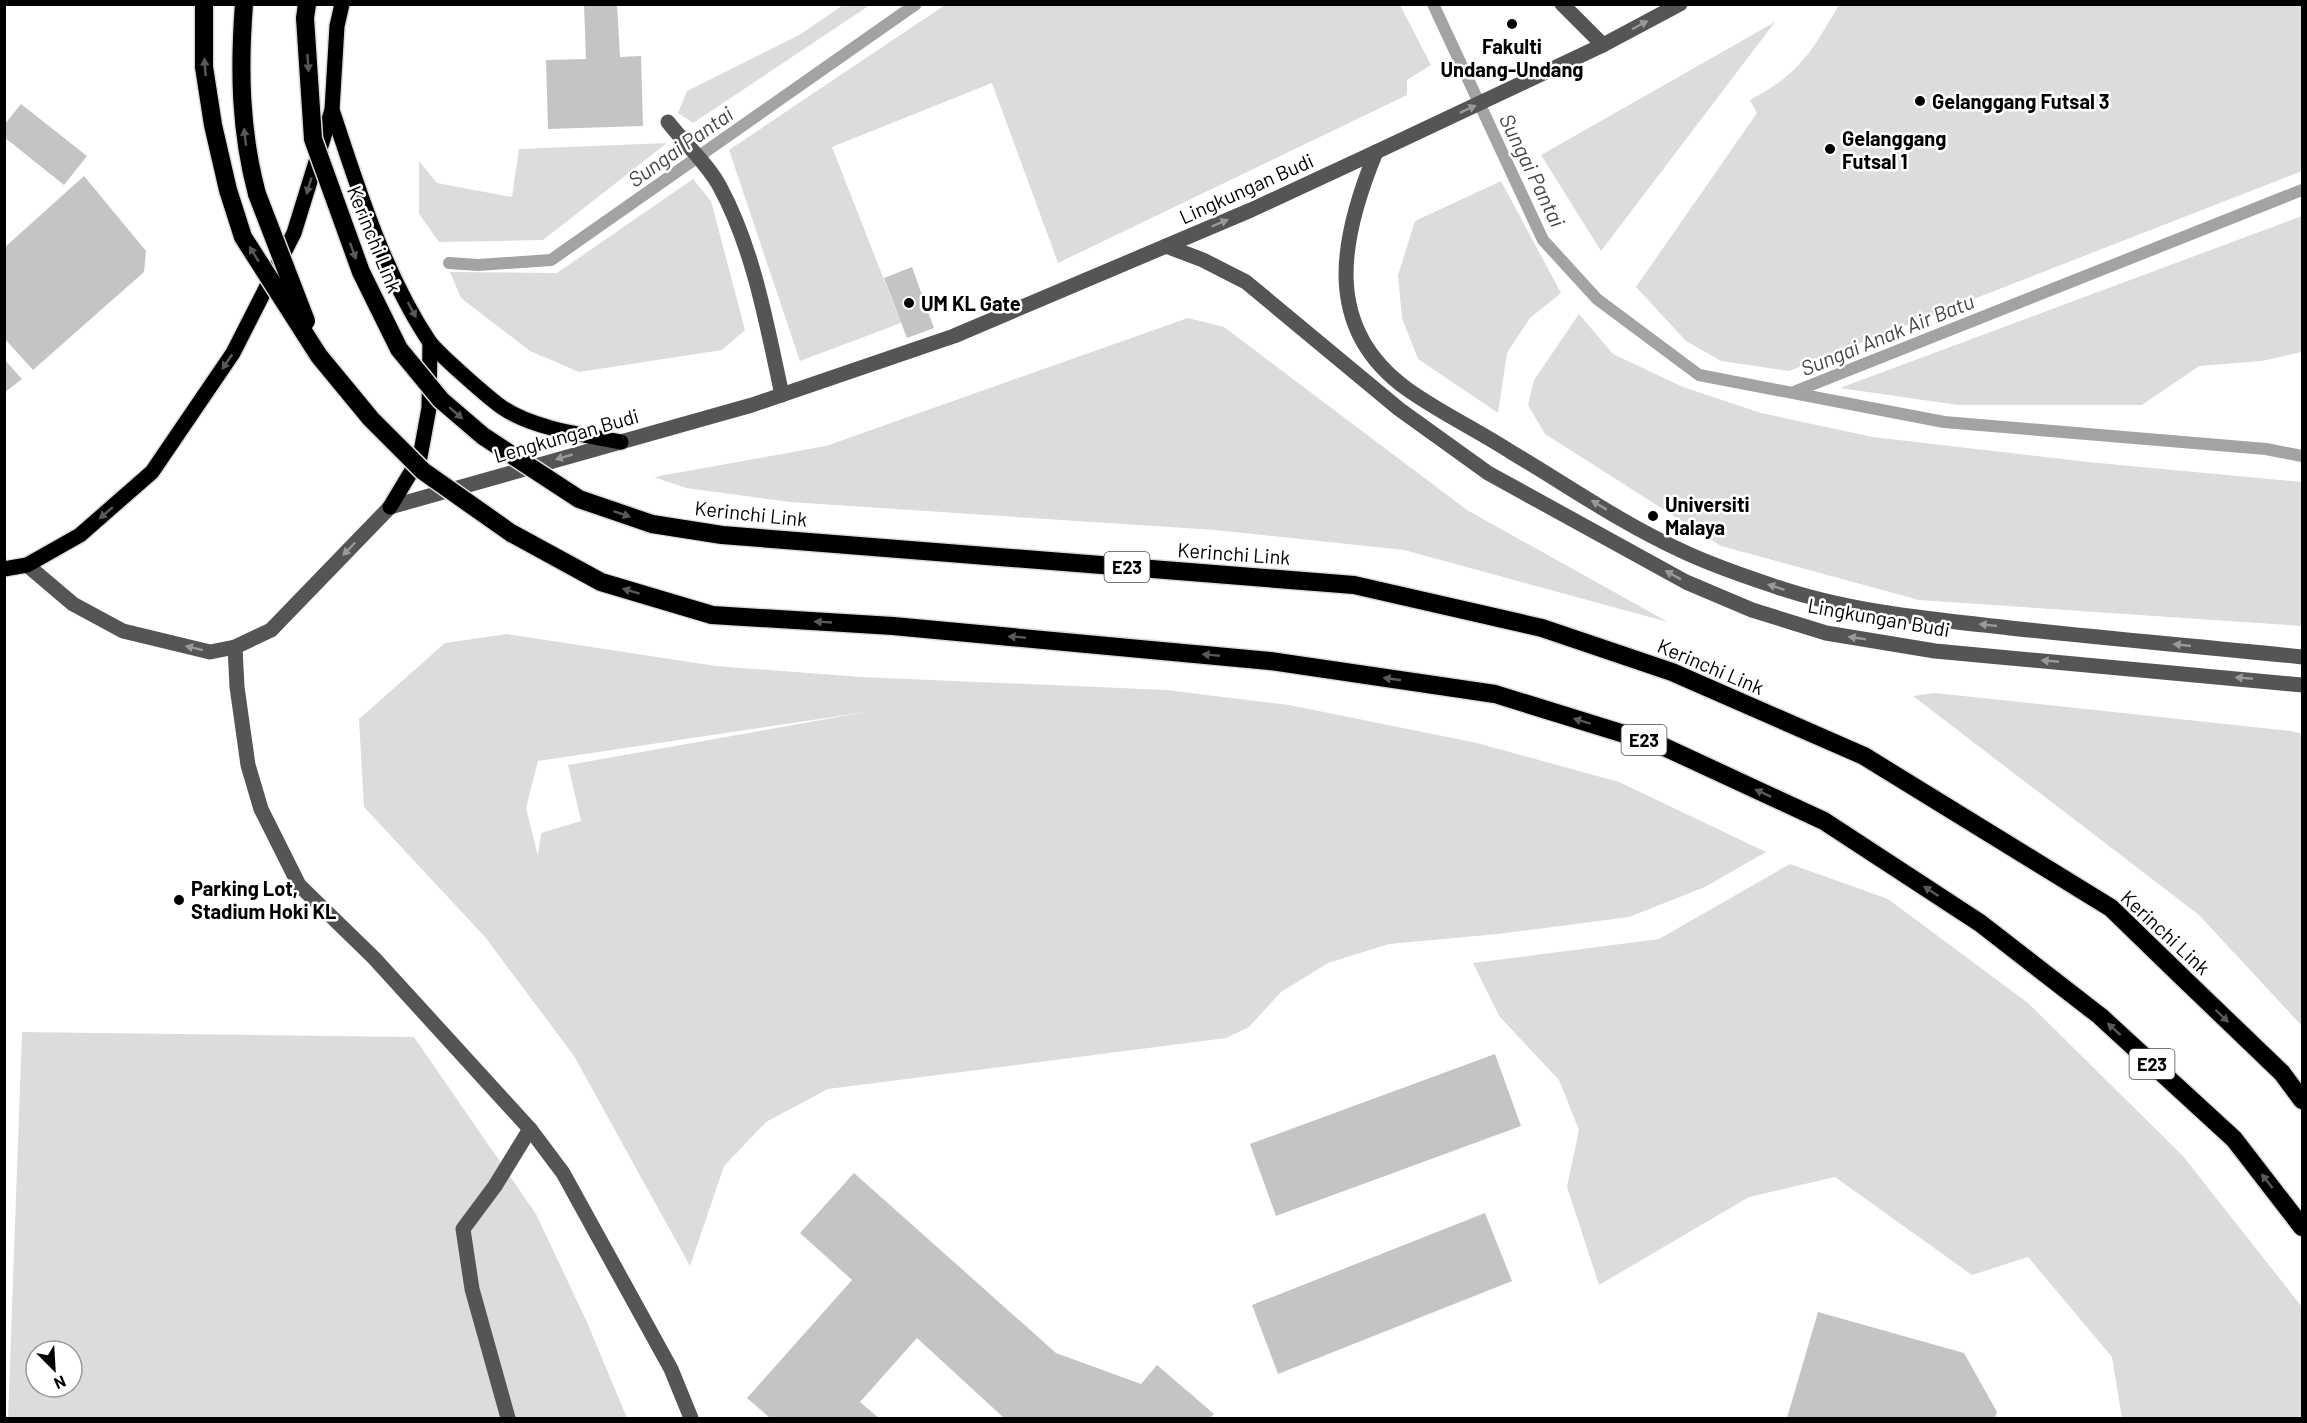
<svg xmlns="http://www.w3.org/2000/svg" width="2307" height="1423" font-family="Barlow,sans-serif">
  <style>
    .green { fill: #dcdcdc; fill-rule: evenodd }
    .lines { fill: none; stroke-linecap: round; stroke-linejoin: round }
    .stream { stroke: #a3a3a3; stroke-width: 12 }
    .building { fill: #c4c4c4 }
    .major-casing { stroke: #dbdbdb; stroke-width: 18 }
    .highway-casing { stroke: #dbdbdb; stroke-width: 21 }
    .minor { stroke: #555; stroke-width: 15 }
    .major { stroke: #000; stroke-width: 15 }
    .highway { stroke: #000; stroke-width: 18 }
    .highway-bridge-casing { stroke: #dbdbdb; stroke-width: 21; stroke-linecap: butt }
    .highway-bridge { stroke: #000; stroke-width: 18 }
    .oneway { fill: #999 }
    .oneway2 { fill: #595959 }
    .poi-dot { fill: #000; stroke: #fff; stroke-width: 2 }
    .labels { text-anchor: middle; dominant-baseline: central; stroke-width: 5; stroke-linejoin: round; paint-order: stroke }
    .shield { fill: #fff; stroke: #4c4c4c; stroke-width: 1.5 }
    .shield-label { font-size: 18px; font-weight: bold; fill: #000 }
    .poi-label { font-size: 20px; font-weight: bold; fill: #000; stroke: #fff; text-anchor: start }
    .street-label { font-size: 20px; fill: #000; stroke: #fff }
    .water-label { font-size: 21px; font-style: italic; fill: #444; stroke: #fff }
  </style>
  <rect width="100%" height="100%" fill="#fff"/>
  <g class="green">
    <polygon points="843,5 870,5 693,123 678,113 687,91 801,34"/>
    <polygon points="945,5 1400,5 1431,65 1407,80 1407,95 1058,263 992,83 832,147 901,323 800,361 729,150"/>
    <path d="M 1839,5 L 2302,5 L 2302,171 L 1789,371 L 1721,361 L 1686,341 L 1636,287 L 1757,113 L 1750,100 C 1801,73 1811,52 1839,5 Z"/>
    <polygon points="1775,22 1601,251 1541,155"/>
    <polygon points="667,143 543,240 439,242 419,214 419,161 437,183 512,197 519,149"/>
    <polygon points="693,179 711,201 745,330 722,350 579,372 530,351 461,298 450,272 557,273"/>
    <polygon points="1501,181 1561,293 1530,318 1507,353 1498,413 1418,359 1402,318 1398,275 1415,221"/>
    <polygon points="2302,216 2302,352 2262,361 2199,366 2142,405 1958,405 1840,388"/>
    <polygon points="1579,314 1613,354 1683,387 1761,413 1873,437 2088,462 2302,482 2302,626 1919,600 1721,546 1545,434 1528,405 1534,380"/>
    <polygon points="1188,318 1224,327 1467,510 1668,622 1404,550 1215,530 790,502 686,488 654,477 826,446"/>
    <path d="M 507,634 L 716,666 L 861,677 L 1166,690 L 1289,705 L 1477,743 L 1619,782 L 1766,852 L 1705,887 L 1629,917 L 1498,934 L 1389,944 L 1328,963 L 1281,992 L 1249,1027 L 1226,1038 L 828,1089 L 766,1122 L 724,1166 L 690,1266 L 574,1056 L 485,937 L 364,807 L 359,719 L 445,643 ZM 866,712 L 568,765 L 581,821 L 541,833 L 538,856 L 526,808 L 538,761 Z"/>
    <polygon points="1935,693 2291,731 2302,734 2302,1026 2199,915 1913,696"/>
    <polygon points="1790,864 1888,899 2028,1003 2183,1156 2302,1307 2302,1418 2122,1418 2112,1357 2028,1257 1972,1275 1835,1177 1749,1197 1599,1285 1567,1187 1579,1130 1559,1080 1499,1016 1473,963 1659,939"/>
    <path d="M 22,1032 L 414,1037 L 536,1214 L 586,1320 L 627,1418 L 8,1418 ZM 36,1351 L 72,1351 L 72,1387 L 36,1387 Z"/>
  </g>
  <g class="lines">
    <g class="stream">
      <polyline points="1433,4 1543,240 1597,299 1699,375 1944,422 2266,449 2302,456"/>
      <polyline points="449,263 478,265 551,260 916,4"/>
      <polyline points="1796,391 2302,190"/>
    </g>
  </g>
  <g class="building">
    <polygon points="584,4 617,4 620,57 641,56 643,126 548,129 546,60 586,59"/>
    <polygon points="21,104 87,156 64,185 4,137 4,125"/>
    <polygon points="84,176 146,251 144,272 33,370 4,338 4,248"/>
    <polygon points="912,267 934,328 907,338 884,278"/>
    <polygon points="4,359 22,379 4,393"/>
    <polygon points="1495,1054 1521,1126 1276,1216 1250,1144"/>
    <polygon points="854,1173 1056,1353 1141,1384 1157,1365 1214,1414 1210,1418 1004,1418 917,1338 860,1402 879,1418 770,1418 747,1398 852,1280 800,1233"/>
    <polygon points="1485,1213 1512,1281 1278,1374 1252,1305"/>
    <polygon points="1818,1312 1964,1353 1997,1412 1995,1418 1787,1418"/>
  </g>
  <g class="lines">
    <defs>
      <g id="major">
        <path d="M 332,110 C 358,187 383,272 429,341 C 436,352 491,400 503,408 C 534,429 585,435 621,442"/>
        <polyline points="390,507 420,457 429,408 430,343"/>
        <polyline points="4,569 27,565 80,535 152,472 233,353 294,233 332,110 337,26 342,4"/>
      </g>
      <g id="highway">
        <path d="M 244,4 C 239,69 240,130 257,194"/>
        <polyline points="1270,661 1495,694 1660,745 1824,821 1980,923 2100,1016 2234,1139 2302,1227"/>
        <polyline points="2180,975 2282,1073 2302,1100"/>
      </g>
    </defs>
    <use href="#major" class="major-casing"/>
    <use href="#highway" class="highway-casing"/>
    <g class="minor">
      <polyline points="1562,4 1603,45"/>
      <path d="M 668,122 C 684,143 708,164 720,187 C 754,250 767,326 782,395"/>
      <path d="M 1376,152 C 1341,237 1321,327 1407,389 C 1439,412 1477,430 1511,452 C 1567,485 1621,523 1680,550 C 1709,564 1741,575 1771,585 C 1842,610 1918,618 1993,626 C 2096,638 2199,646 2302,657"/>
      <polyline points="1166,246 1203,260 1246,282 1399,409 1488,473 1686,582 1752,610 1826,633 1935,651 2302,685"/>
      <polyline points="27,565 73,604 123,631 210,652 235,647 271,630 390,507 752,405 954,336 1251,210 1376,152 1603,45 1680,4"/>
      <polyline points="235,647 237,687 248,765 261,809 299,885 374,958 530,1129 563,1173 671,1369 691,1418"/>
      <polyline points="508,1418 472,1289 463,1229 495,1186 530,1129"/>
    </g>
    <use href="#major" class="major"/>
    <use href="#highway" class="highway"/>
    <defs>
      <g id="highway-bridge">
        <polyline points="204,4 204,67 213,125 228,190 243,237 319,356 371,419 423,471 511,533 601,582 712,615 893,626 1270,661"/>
        <polyline points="307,4 305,18 313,139 361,272 399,349 441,400 483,436 579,499 652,524 722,535 1354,585 1542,628 1672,672 1864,756 2111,908 2180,975"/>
        <polyline points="257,194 306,321"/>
      </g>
    </defs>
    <use href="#highway-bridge" class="highway-bridge-casing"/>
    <use href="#highway-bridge" class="highway-bridge"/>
  </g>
  <defs><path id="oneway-solid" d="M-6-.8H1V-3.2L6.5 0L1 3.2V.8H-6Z" transform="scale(1.5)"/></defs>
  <g class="oneway">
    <use href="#oneway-solid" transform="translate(1640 25) rotate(-28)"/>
    <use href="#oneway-solid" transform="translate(1468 109) rotate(-25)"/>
    <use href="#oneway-solid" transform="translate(1220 223) rotate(-23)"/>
    <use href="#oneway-solid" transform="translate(564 457) rotate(164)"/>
    <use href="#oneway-solid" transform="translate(1599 505) rotate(-149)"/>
    <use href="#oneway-solid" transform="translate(349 549) rotate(134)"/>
    <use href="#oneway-solid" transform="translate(1673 575) rotate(-151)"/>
    <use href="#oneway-solid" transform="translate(1776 587) rotate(-162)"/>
    <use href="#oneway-solid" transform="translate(1988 625) rotate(-174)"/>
    <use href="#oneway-solid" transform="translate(1857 638) rotate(-171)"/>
    <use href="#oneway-solid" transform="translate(2182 645) rotate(-174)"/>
    <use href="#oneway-solid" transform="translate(194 648) rotate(-166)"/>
    <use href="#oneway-solid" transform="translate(2050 661) rotate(-175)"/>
    <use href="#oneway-solid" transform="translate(2244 678) rotate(-175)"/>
  </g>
  <g class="oneway2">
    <use href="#oneway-solid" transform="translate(308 63) rotate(86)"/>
    <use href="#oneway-solid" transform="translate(205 67) rotate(-94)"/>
    <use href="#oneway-solid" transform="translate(245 137) rotate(-97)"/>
    <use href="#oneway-solid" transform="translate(309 186) rotate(107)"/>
    <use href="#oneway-solid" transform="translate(353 251) rotate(70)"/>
    <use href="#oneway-solid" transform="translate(254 254) rotate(-122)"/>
    <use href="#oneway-solid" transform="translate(412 310) rotate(62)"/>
    <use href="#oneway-solid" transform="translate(227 362) rotate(124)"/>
    <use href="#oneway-solid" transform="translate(456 413) rotate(41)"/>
    <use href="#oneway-solid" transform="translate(106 513) rotate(139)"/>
    <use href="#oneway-solid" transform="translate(622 514) rotate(19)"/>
    <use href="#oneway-solid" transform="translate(631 591) rotate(-163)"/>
    <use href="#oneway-solid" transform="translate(823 622) rotate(-177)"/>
    <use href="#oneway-solid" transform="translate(1017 637) rotate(-175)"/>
    <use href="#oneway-solid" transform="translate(1211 655) rotate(-175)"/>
    <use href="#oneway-solid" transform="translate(1392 679) rotate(-172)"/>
    <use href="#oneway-solid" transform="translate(1582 721) rotate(-163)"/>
    <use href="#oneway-solid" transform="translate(1763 793) rotate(-155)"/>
    <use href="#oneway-solid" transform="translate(1931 891) rotate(-147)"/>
    <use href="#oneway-solid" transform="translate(2222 1016) rotate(44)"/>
    <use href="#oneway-solid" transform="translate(2114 1029) rotate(-138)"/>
    <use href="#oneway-solid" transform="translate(2267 1181) rotate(-128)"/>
  </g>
  <g class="poi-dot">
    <circle cx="1512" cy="24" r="6"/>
    <circle cx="1920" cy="101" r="6"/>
    <circle cx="1830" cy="149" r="6"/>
    <circle cx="909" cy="303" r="6"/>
    <circle cx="1653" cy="516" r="6"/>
    <circle cx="179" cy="900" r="6"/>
  </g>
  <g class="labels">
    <g class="shield">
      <rect x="1104.5" y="552" width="45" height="30" rx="4.5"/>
      <rect x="1621.5" y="725" width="45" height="30" rx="4.5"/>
      <rect x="2129.5" y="1049" width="45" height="30" rx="4.5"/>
    </g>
    <g class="shield-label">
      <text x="1127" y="567">E23</text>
      <text x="1644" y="740">E23</text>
      <text x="2152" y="1064">E23</text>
    </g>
    <g class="poi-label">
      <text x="1512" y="46" text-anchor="middle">Fakulti<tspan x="1512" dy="23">Undang-Undang</tspan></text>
      <text x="1932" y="101">Gelanggang Futsal 3</text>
      <text x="1842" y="138">Gelanggang<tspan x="1842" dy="23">Futsal 1</tspan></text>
      <text x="921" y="303">UM KL Gate</text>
      <text x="1665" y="504">Universiti<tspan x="1665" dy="23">Malaya</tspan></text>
      <text x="191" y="888">Parking Lot,<tspan x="191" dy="23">Stadium Hoki KL</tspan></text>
    </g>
    <g class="street-label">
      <text transform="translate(1246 188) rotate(-24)">Lingkungan Budi</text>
      <text transform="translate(375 239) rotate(68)">Kerinchi Link</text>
      <text transform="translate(566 435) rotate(-16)">Lengkungan Budi</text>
      <text transform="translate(751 513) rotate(6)">Kerinchi Link</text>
      <text transform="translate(1234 553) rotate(4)">Kerinchi Link</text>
      <text transform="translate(1879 617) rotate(10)">Lingkungan Budi</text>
      <text transform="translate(1711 666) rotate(23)">Kerinchi Link</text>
      <text transform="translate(2166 932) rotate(43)">Kerinchi Link</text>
    </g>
    <g class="water-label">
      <text transform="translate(680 146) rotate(-35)">Sungai Pantai</text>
      <text transform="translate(1533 170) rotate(64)">Sungai Pantai</text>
      <text transform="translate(1887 334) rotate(-22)">Sungai Anak Air Batu</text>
    </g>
  </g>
  <rect width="2307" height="1423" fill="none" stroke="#000000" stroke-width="12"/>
  <g transform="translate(54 1369) rotate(156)"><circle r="28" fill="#ffffff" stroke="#999999" stroke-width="1.5"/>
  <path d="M0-4.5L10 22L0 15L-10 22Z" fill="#000000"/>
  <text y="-9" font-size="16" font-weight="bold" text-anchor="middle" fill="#000000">N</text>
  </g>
</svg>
